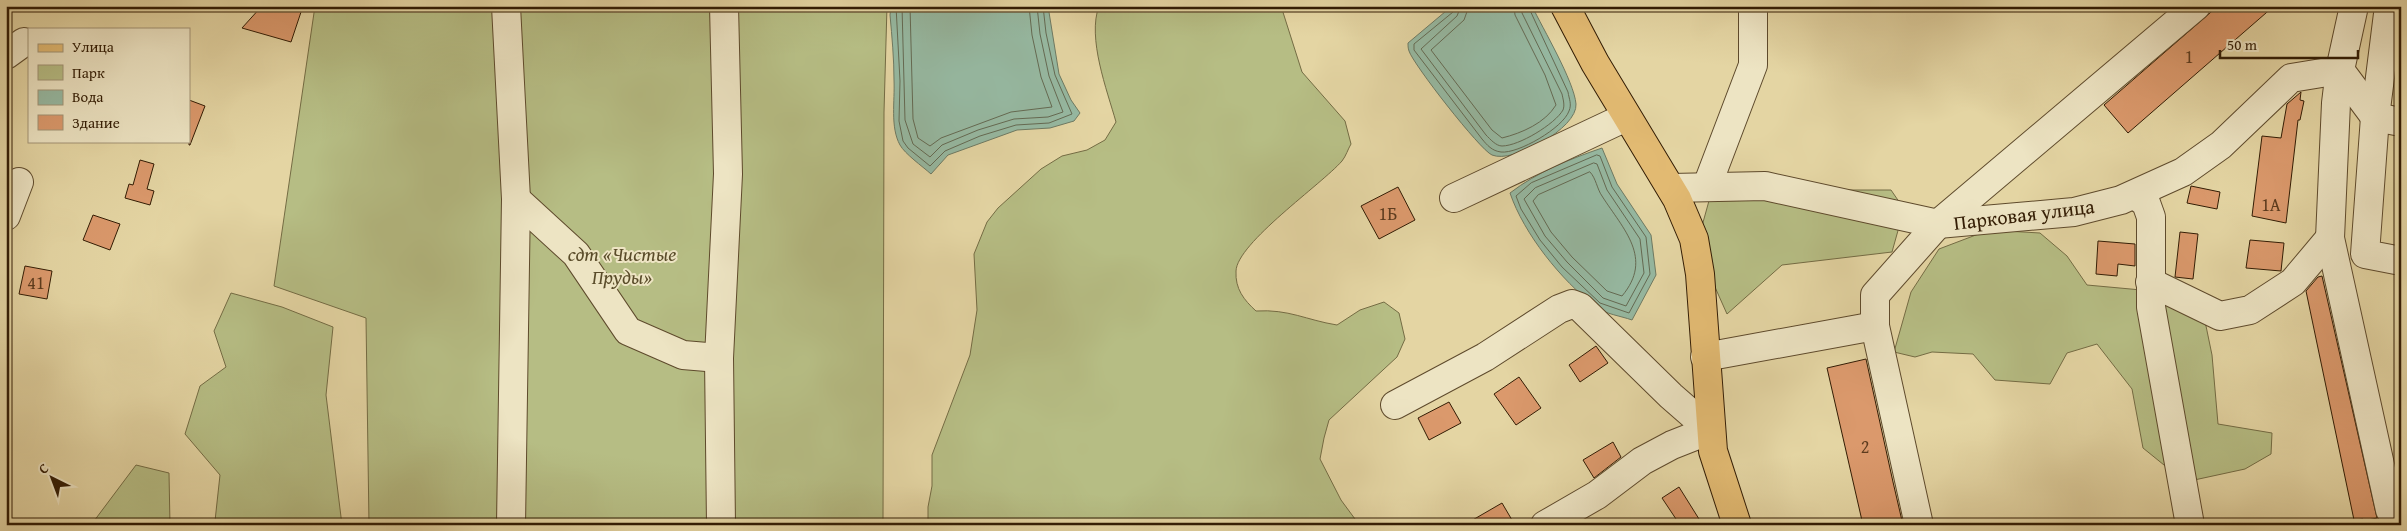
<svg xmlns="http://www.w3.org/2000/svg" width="2407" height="531" font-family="'Gentium Book Plus',serif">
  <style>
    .green { fill: #b6bd84; stroke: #746c44 }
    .water { fill: #96b9a2; stroke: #6e7a63 }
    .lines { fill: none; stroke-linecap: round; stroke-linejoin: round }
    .shore { stroke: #646a53; stroke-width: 1 }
    .building { fill: #db996c; stroke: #321c04 }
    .minor-casing { stroke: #5e4a2c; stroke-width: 30 }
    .major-casing { stroke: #321c04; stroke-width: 30 }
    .minor { stroke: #ede4c3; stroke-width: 28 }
    .major { stroke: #e2ba72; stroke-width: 28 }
    .labels { text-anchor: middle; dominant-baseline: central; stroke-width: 4; stroke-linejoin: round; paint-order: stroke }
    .number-label { font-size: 18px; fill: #5c3b1e }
    .street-label { font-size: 20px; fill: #321c04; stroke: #ede4c3 }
    .park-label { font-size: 20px; font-style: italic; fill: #5a4c2a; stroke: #ede4c3 }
  </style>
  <rect width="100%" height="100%" fill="#e4d5a3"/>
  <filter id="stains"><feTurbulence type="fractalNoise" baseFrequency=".004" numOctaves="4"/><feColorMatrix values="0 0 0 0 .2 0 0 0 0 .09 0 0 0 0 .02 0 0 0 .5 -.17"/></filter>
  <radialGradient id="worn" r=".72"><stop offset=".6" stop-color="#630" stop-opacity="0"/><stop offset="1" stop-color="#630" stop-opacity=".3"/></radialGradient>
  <g class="green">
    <polygon points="315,6 887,6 884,112 883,525 369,525 366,318 274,286"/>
    <path d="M 1099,6 L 1281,6 L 1302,72 L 1345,121 L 1351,144 C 1348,149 1346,156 1342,161 C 1322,184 1237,243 1236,271 C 1235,289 1244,300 1256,311 C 1289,309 1306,320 1337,325 L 1360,310 L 1384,302 L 1399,313 L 1405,339 L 1397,357 L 1329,420 L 1324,438 L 1320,459 L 1341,500 L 1355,519 L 1355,525 L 928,525 L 928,507 L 932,486 L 932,455 L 970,355 L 977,310 L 974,254 L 987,222 L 998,208 L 1041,169 L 1062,156 L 1087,150 L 1105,140 L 1116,122 C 1107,90 1087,38 1099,6 Z"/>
    <polygon points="1712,190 1891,190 1904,209 1892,252 1782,265 1727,314 1710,276 1702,226"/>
    <polygon points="1989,230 2040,233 2067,256 2087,285 2174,293 2206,326 2212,355 2218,424 2272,433 2271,454 2245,469 2185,482 2143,448 2132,389 2097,344 2067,353 2050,384 1995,380 1973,354 1932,352 1915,357 1894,352 1911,292 1939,249"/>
    <polygon points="231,293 282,307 333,327 326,395 342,525 212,525 215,521 220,475 185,434 200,386 226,367 214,331"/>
    <polygon points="136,465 169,473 170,525 91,525"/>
  </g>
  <g class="water">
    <path d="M 891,6 L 1048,6 L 1059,74 L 1071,100 L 1080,113 L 1074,121 L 1050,128 L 1017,130 L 948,155 L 931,174 C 922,166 905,154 900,145 C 890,127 895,101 894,80 C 894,59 892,37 890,15 Z"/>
    <path d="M 1452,6 L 1532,6 C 1543,29 1574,81 1576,104 C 1578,128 1513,164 1492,155 C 1480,150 1413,64 1409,51 C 1408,48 1408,46 1408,43 Z"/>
    <path d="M 1602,148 L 1617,184 L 1651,235 L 1656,275 L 1632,320 C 1621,316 1605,314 1596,307 C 1561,280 1524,234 1510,193 C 1537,172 1570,159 1602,148 Z"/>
  </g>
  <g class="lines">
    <g class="shore">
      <polyline points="896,6 900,81 899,121 903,141 908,148 930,166 945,151 980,136 1016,125 1049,123 1072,114 1055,75 1046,33 1043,6"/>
      <polyline points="902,6 905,120 913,144 930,157 942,145 978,130 1014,119 1048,117 1063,112 1049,76 1040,34 1037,6"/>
      <polyline points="910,6 913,119 918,138 930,146 941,138 1011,112 1052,107 1041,77 1032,35 1029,6"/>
      <path d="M 1455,6 L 1453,12 L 1414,44 L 1414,50 L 1482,139 C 1487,145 1492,151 1501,152 C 1518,154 1563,128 1569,111 C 1572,104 1569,99 1568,92 L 1528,6"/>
      <path d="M 1461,6 L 1457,16 L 1421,49 L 1486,135 C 1490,139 1496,146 1502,146 C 1519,146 1555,124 1563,110 C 1565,105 1563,99 1562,94 L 1522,13 L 1521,6"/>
      <path d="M 1469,6 L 1464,20 L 1431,50 L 1492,130 L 1502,138 C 1522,133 1545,123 1556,105 L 1545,75 L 1515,15 L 1514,6"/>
      <polygon points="1597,155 1600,156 1612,187 1646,237 1650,274 1629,313 1600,303 1562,267 1540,240 1521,209 1516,196 1531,183"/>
      <polygon points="1594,163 1597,164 1607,190 1640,239 1644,273 1626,306 1603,298 1567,262 1545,236 1524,199 1535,188"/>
      <path d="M 1590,172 C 1596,178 1597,189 1602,196 C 1623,229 1654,258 1622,296 L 1607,291 L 1572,257 L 1551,232 L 1533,201 L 1538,195 Z"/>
    </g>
  </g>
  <g class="building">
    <polygon points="272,6 303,6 291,42 242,28 261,7 270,8"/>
    <polygon points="2218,6 2274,6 2128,133 2104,105"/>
    <polygon points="2301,92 2300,100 2304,101 2300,120 2298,120 2286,223 2252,216 2262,136 2281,138 2287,104"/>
    <polygon points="189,100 205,106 190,145 189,145"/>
    <polygon points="140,160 154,164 147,189 154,191 150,205 125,198 129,184 133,185"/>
    <polygon points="2191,186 2220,192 2217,209 2187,203"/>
    <polygon points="1398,187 1415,220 1379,239 1361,206"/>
    <polygon points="93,215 120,224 110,250 83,240"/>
    <polygon points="2180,232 2198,234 2193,279 2175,277"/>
    <polygon points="2250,240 2284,243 2281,271 2246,268"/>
    <polygon points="2098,241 2135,244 2135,266 2118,264 2117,276 2096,274"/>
    <polygon points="25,266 52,271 47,299 19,294"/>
    <polygon points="2322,276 2377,518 2364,521 2363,519 2354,520 2306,291 2318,277"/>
    <polygon points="1596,346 1608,363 1580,382 1569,365"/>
    <polygon points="1866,359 1893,482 1903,525 1863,525 1827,368"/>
    <polygon points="1519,377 1541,408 1516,425 1494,394"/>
    <polygon points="1449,402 1461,423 1429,440 1418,418"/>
    <polygon points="1613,442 1621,457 1594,478 1583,460"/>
    <polygon points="1679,487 1699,519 1690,525 1680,525 1662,498"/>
    <polygon points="1502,503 1512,520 1504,525 1464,525"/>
  </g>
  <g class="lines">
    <defs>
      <g id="minor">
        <polyline points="506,6 516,199 511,525"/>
        <polyline points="2354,6 2340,70 2336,103 2330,238 2390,510 2398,525"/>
        <polyline points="2389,6 2375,117 2365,254 2401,261"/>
        <polyline points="6,55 24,42"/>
        <polyline points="1707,186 1753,65 1753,6"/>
        <polyline points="1671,188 1765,186 1938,224 2074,212 2121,200 2183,172 2221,145 2291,78 2340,70 2375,117 2401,122"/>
        <polyline points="2135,195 2146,203 2151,217 2151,307 2190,525"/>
        <polyline points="1454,198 1626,117"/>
        <polyline points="516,199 576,254 628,331 683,355 719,358"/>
        <polyline points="6,216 19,182"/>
        <polyline points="2150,282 2220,316 2250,310 2293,282 2330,238"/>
        <polyline points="1705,357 1875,326"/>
        <polyline points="1395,405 1485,357 1559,309 1572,304 1580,307 1671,396 1710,430 1672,445 1642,461 1597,495 1545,525"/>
        <polyline points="721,525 719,358 728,174 724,6"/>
        <polyline points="1919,525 1875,326 1875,295 1938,224 2196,6"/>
      </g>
      <polyline id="major" points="1565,6 1595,63 1677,199 1694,239 1700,274 1713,451 1737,525"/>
    </defs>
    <use href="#minor" class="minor-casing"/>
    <use href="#major" class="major-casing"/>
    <use href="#minor" class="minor"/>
    <use href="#major" class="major"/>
  </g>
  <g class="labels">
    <g class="number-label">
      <text x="2189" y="56">1</text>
      <text x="2271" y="204">1А</text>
      <text x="1388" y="213">1Б</text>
      <text x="36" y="282">41</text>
      <text x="1865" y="446">2</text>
    </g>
    <g class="street-label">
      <text transform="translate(2024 214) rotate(-7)">Парковая улица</text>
    </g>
    <g class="park-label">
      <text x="622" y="253">сдт «Чистые<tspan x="622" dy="23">Пруды»</tspan></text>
    </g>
  </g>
  <rect width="2407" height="531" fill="none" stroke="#e4d5a3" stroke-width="25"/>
  <rect x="8" y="8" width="2392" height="516" fill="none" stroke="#321c04" stroke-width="2.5"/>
  <rect x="12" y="12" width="2382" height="506" fill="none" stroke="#321c04"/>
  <rect x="28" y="28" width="162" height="115" fill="#ede4c3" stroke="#a29477"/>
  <rect x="38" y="44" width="25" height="8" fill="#e2ba72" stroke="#a29477"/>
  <text x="72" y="52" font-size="15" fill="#321c04">Улица</text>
  <rect x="38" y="65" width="25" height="15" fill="#b6bd84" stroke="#a29477"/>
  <text x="72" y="78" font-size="15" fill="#321c04">Парк</text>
  <rect x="38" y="90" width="25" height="15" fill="#96b9a2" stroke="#a29477"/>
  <text x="72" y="102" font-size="15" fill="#321c04">Вода</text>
  <rect x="38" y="115" width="25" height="15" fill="#db996c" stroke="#a29477"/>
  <text x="72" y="128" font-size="15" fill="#321c04">Здание</text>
  <g transform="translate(52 478) rotate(318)" stroke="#ede4c3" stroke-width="4" paint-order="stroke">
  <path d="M0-4L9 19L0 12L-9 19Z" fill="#321c04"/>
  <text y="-8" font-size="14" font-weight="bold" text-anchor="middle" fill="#321c04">С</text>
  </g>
  <path d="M2220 50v8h138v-8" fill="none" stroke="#321c04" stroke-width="2.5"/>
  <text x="2227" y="50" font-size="15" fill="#321c04" stroke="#ede4c3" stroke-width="4" paint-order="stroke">50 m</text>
  <rect width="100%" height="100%" filter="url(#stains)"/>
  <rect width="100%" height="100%" fill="url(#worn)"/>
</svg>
